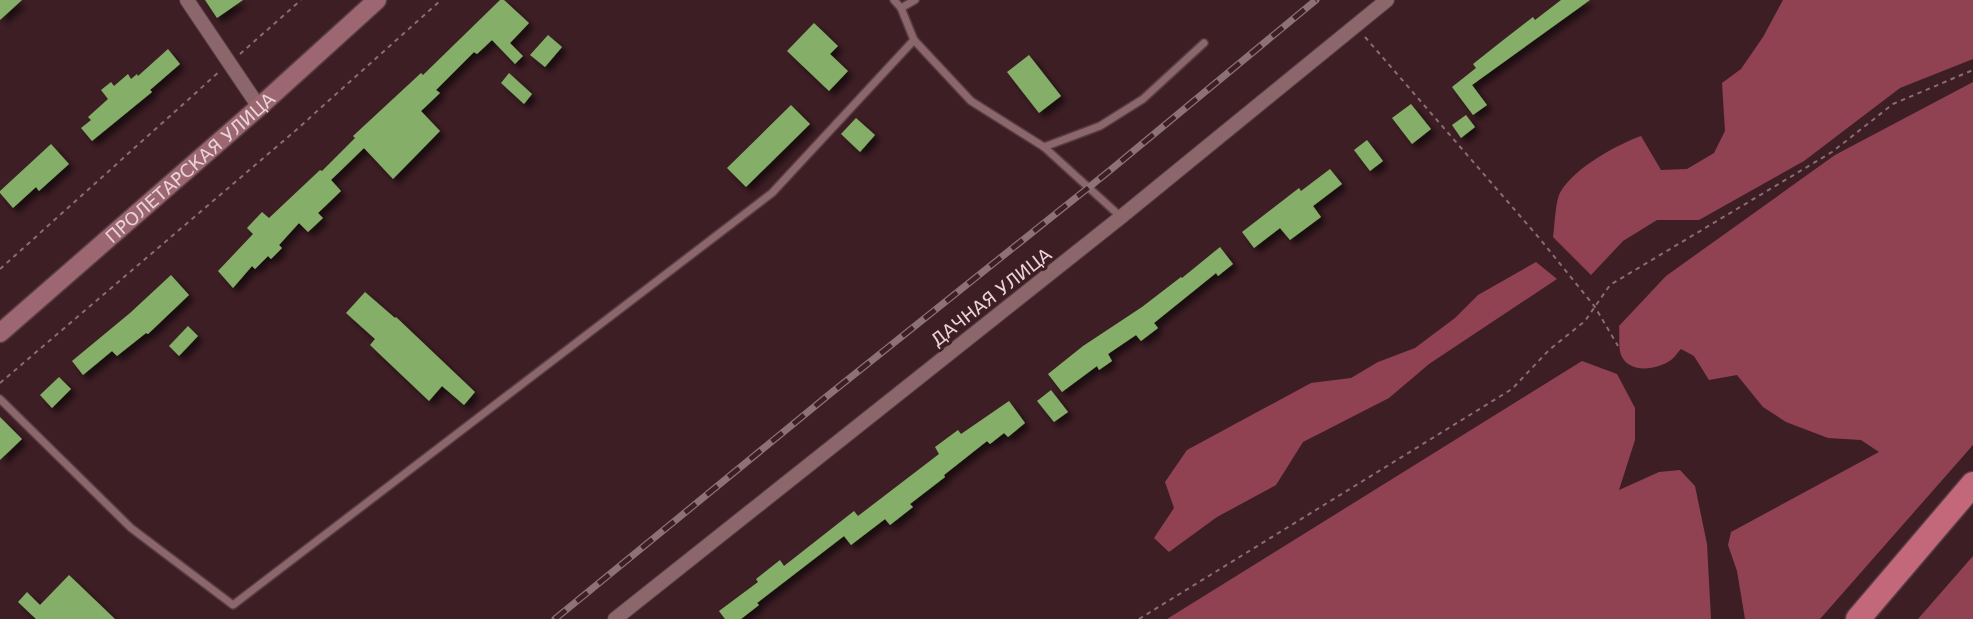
<svg xmlns="http://www.w3.org/2000/svg" width="1973" height="619" font-family="'DejaVu Sans',sans-serif">
  <style>
    .forest { fill: #904253 }
    .building { fill: #85af69; filter: url(#shadow) }
    .lines { fill: none; stroke-linecap: round; stroke-linejoin: round }
    .lane-casing { stroke: #563c42; stroke-width: 10 }
    .street-casing { stroke: #563c42; stroke-width: 16 }
    .secondary-casing { stroke: #563c42; stroke-width: 21 }
    .highway-casing { stroke: #563c42; stroke-width: 27 }
    .path { stroke: #896d73; stroke-width: 2; stroke-dasharray: 4.5 4.5; stroke-linecap: butt }
    .lane { stroke: #8b666b; stroke-width: 7 }
    .street { stroke: #8b666b; stroke-width: 14 }
    .secondary { stroke: #9c6770; stroke-width: 18 }
    .highway { stroke: #c2687a; stroke-width: 24 }
    .rail-casing { stroke: #8c7176; stroke-width: 7 }
    .rail { stroke: #3e1e25; stroke-width: 4.5; stroke-dasharray: 14; stroke-linecap: butt }
    .labels { text-anchor: middle; dominant-baseline: central; stroke-width: 6; stroke-linejoin: round; paint-order: stroke }
    .street-label { font-size: 18px; fill: #e9d3d6; stroke: #3e1e25 }
  </style>
  <defs>
    <filter id="shadow"><feDropShadow dx="5" dy="5" stdDeviation="3" flood-color="#0009"/></filter>
  </defs>
  <rect width="100%" height="100%" fill="#3e1e25"/>
  <g class="forest">
    <path d="M 1783,0 L 1973,0 L 1973,59 L 1900,88 L 1804,161 L 1699,220 L 1657,220 L 1623,241 L 1591,275 L 1553,237 C 1555,226 1555,200 1561,191 C 1575,168 1616,145 1641,136 L 1661,170 L 1687,169 L 1714,153 L 1725,131 L 1722,83 L 1741,69 L 1763,37 Z"/>
    <path d="M 1973,82 L 1973,445 L 1820,619 L 1745,619 L 1737,571 L 1728,545 L 1731,532 L 1879,452 L 1861,440 L 1828,438 L 1786,422 L 1763,407 L 1737,375 L 1709,380 L 1694,356 L 1681,349 C 1678,352 1675,357 1671,360 C 1657,370 1629,374 1621,355 C 1618,347 1620,334 1619,326 L 1666,276 L 1835,155 Z"/>
    <polygon points="1536,262 1557,279 1429,364 1389,398 1303,442 1276,485 1217,517 1169,552 1154,538 1174,508 1165,482 1187,450 1311,383 1351,378 1378,362 1415,348 1455,318 1478,295"/>
    <polygon points="1582,361 1617,374 1635,408 1635,440 1619,490 1659,472 1680,470 1695,486 1707,544 1711,619 1167,619"/>
    <polygon points="1973,556 1973,619 1918,619"/>
  </g>
  <g class="building">
    <polygon points="0,0 22,0 0,20"/>
    <polygon points="205,0 243,0 217,18"/>
    <polygon points="500,0 504,0 529,23 510,43 523,56 515,64 492,40 477,54 474,52 436,90 440,93 421,111 440,131 393,179 364,148 331,180 341,191 318,213 323,218 308,232 299,223 279,245 282,248 271,259 268,256 255,269 252,266 233,288 218,271 253,234 247,228 262,212 269,218 320,170 322,171 355,138 353,136 421,73 423,75"/>
    <polygon points="1561,0 1590,0 1472,85 1487,105 1473,115 1452,87 1476,68 1473,64 1502,41 1533,17 1535,20"/>
    <polygon points="814,23 838,46 830,54 848,71 829,91 787,51"/>
    <polygon points="548,35 562,47 545,67 530,55"/>
    <polygon points="168,49 180,64 150,90 152,92 92,141 81,128 91,120 88,117 108,99 101,90 111,82 114,86 128,74 131,79 137,74 138,76"/>
    <polygon points="1029,55 1061,96 1039,113 1007,72"/>
    <polygon points="509,73 532,94 524,104 501,83"/>
    <polygon points="1411,104 1431,129 1412,144 1392,118"/>
    <polygon points="791,105 810,124 746,187 727,168"/>
    <polygon points="1466,115 1475,127 1461,138 1452,125"/>
    <polygon points="856,118 875,135 860,152 841,134"/>
    <polygon points="1367,140 1383,161 1370,171 1354,150"/>
    <polygon points="51,144 69,164 39,191 36,187 13,208 0,193 0,191"/>
    <polygon points="1330,169 1342,184 1313,206 1321,217 1290,240 1280,228 1254,248 1242,232 1299,188 1301,191"/>
    <polygon points="1220,247 1233,264 1218,276 1216,273 1154,323 1158,328 1141,341 1136,335 1108,354 1112,361 1099,370 1097,366 1062,392 1048,374 1083,346 1142,307 1181,277 1182,278"/>
    <polygon points="171,275 189,295 148,334 146,333 117,356 112,351 83,375 72,361 130,313"/>
    <polygon points="365,292 395,318 396,317 475,392 464,405 442,386 429,401 370,345 375,339 346,313"/>
    <polygon points="188,326 198,336 179,356 169,346"/>
    <polygon points="59,377 71,389 52,408 40,395"/>
    <polygon points="1051,390 1068,412 1054,422 1037,401"/>
    <polygon points="1009,401 1025,423 1008,437 1004,433 990,444 987,441 944,475 945,477 910,504 913,507 890,525 885,519 851,545 844,536 757,603 759,605 741,619 725,619 719,611 758,582 756,579 780,560 784,566 854,511 858,516 939,454 935,447 958,430 961,434"/>
    <polygon points="0,417 22,439 0,460"/>
    <polygon points="69,575 115,619 36,619 18,602 27,592 40,605"/>
  </g>
  <g class="lines">
    <defs>
      <g id="lane">
        <polyline points="901,8 915,0"/>
        <polyline points="914,40 971,101 1044,147 1121,217"/>
        <polyline points="1044,147 1100,126 1143,99 1204,43"/>
        <polyline points="0,399 131,528 233,605 772,193 914,40 901,8 894,0"/>
      </g>
      <g id="street">
        <polyline points="187,0 259,107"/>
        <polyline points="615,619 1121,217 1387,0"/>
      </g>
      <g id="secondary">
        <path id="s1" d="M 0,333 L 259,107 L 377,0"/>
      </g>
      <polyline id="highway" points="1858,619 1973,484"/>
    </defs>
    <use href="#lane" class="lane-casing"/>
    <use href="#street" class="street-casing"/>
    <use href="#secondary" class="secondary-casing"/>
    <use href="#highway" class="highway-casing"/>
    <g class="path">
      <polyline points="1365,37 1540,239 1595,307 1618,346"/>
      <polyline points="240,54 301,0"/>
      <polyline points="0,269 220,71"/>
      <polyline points="0,383 295,131 441,0"/>
      <polyline points="1139,619 1512,389 1549,350 1585,321 1610,285 1832,152 1893,104 1973,70"/>
    </g>
    <use href="#lane" class="lane"/>
    <use href="#street" class="street"/>
    <use href="#secondary" class="secondary"/>
    <use href="#highway" class="highway"/>
    <defs>
      <polyline id="rail" points="555,619 831,393 1108,172 1316,0"/>
    </defs>
    <use href="#rail" class="rail-casing"/>
    <use href="#rail" class="rail"/>
  </g>
  <g class="labels">
    <g class="street-label">
      <text stroke="none"><textPath href="#s1" startOffset="252">ПРОЛЕТАРСКАЯ УЛИЦА</textPath></text>
      <text transform="translate(991 297) rotate(-38)">ДАЧНАЯ УЛИЦА</text>
    </g>
  </g>
</svg>
